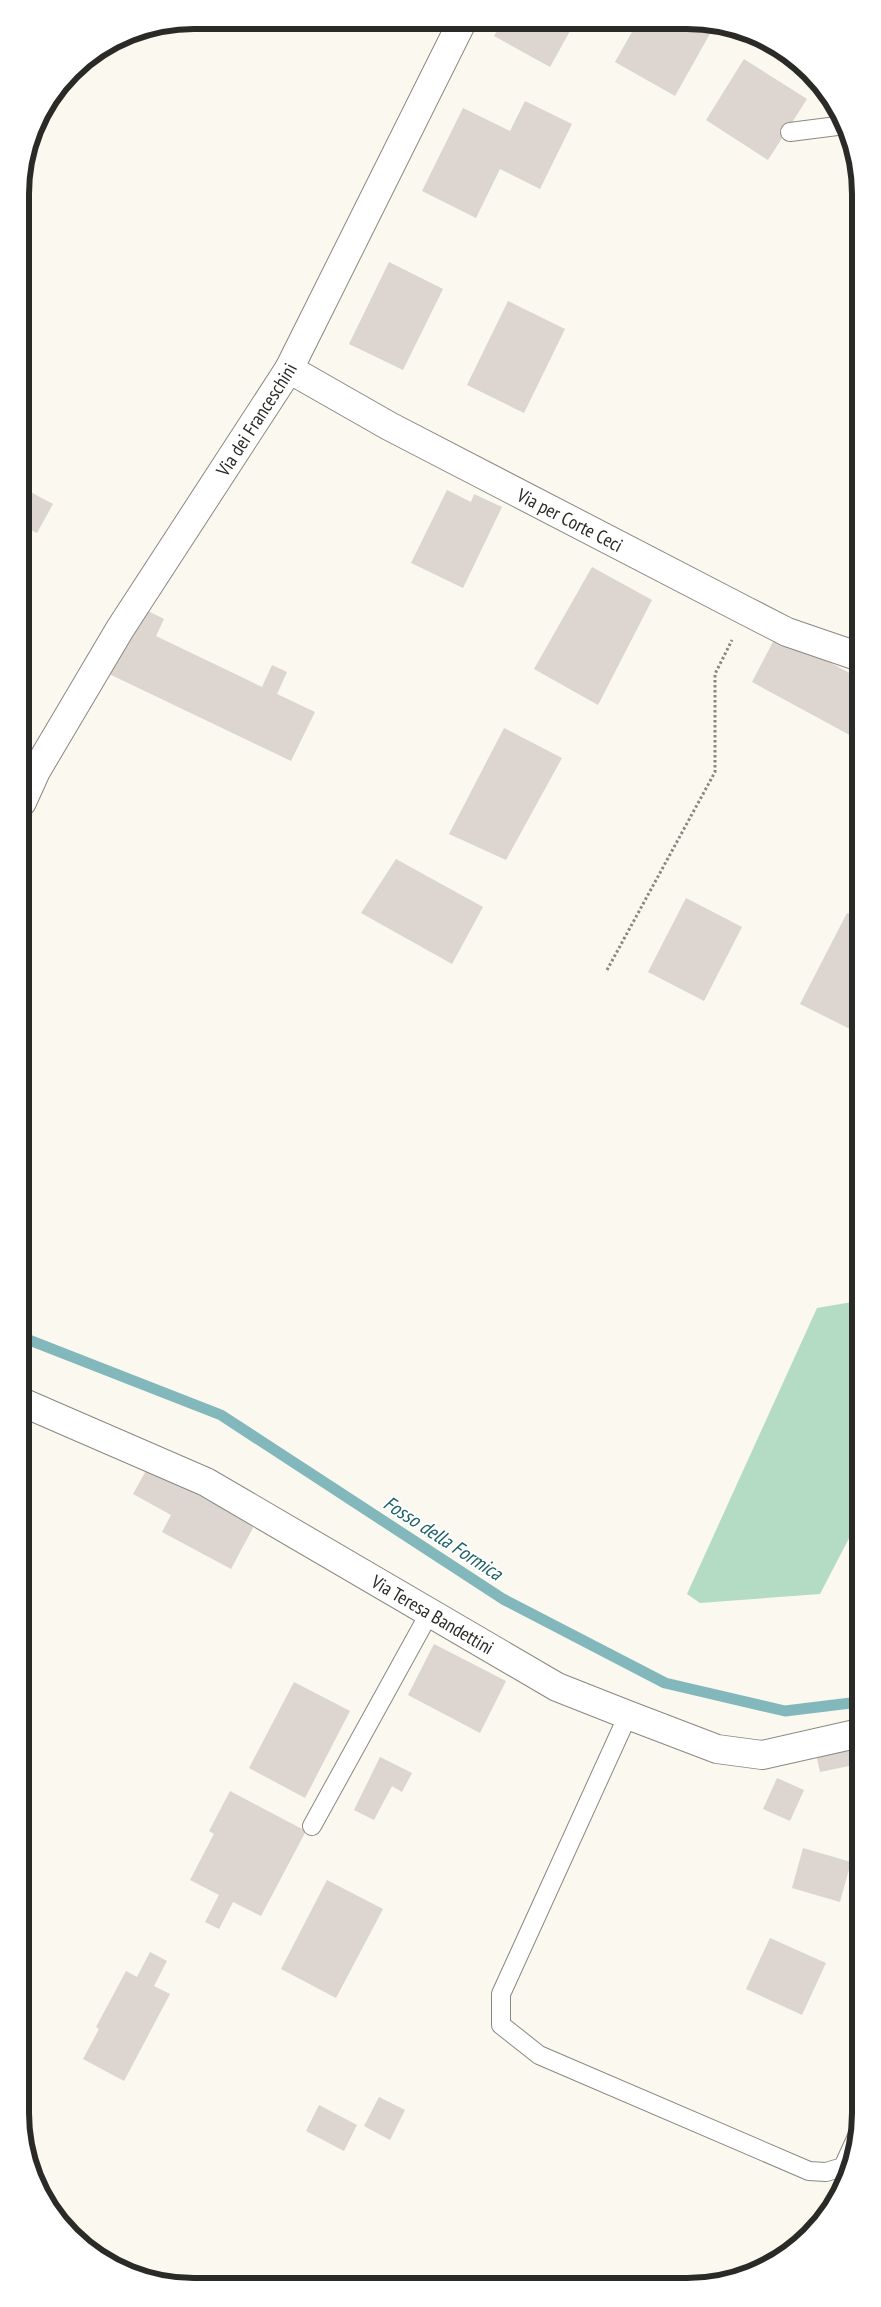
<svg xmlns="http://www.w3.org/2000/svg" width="881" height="2307" font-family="'PT Sans Narrow',sans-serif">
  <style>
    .green { fill: #b4dcc5 }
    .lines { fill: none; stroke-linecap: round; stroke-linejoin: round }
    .stream { stroke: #82b8bb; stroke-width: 11 }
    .building { fill: #ddd5cf }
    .service-casing { stroke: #8a8880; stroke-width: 20 }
    .minor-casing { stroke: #8a8880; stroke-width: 30 }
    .path { stroke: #888781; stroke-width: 3; stroke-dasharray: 2.5 2.5; stroke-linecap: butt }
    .service { stroke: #fff; stroke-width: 18 }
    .minor { stroke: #fff; stroke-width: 28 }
    .labels { text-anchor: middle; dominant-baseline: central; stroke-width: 4; stroke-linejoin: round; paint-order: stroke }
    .street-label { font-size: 19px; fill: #2a2a26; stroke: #fff }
    .water-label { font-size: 20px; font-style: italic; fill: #1b6368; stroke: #fff }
    .rim { fill: none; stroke: #2a2a26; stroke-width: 6 }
  </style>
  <rect width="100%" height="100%" fill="#faf8ef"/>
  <polygon class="green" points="858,1301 859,1519 820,1594 700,1603 687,1594 817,1308"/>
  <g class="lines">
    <polyline class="stream" points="24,1338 221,1415 503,1599 665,1683 785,1711 859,1702"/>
  </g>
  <g class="building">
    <polygon points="502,22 575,22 550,67 494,36"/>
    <polygon points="637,23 716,23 675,96 615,62"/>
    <polygon points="744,59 807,99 768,160 706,120"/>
    <polygon points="525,101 572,124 540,189 500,169 476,218 422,191 463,108 510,131"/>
    <polygon points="389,262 443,289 403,370 349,344"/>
    <polygon points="508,301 565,329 524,413 467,385"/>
    <polygon points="21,487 53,504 37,533 21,525"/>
    <polygon points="447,490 471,502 474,494 502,507 463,588 411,563"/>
    <polygon points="592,567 652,600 598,705 534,669"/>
    <polygon points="138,606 164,619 156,636 262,687 272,665 287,672 277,694 315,712 291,761 107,673"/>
    <polygon points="777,634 857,677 857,739 752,682"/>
    <polygon points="504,728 562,758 506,860 449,834"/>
    <polygon points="396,859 483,907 452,964 361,913"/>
    <polygon points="686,898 742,927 704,1001 648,972"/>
    <polygon points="857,899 857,958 858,1033 800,1004 847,913 850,914"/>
    <polygon points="148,1467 254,1526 231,1569 162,1532 171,1515 133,1494"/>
    <polygon points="434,1644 506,1681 480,1733 408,1695"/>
    <polygon points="294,1682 350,1711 305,1798 249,1768"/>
    <polygon points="849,1743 854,1765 820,1772 815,1750"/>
    <polygon points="380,1757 412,1773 402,1792 392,1786 374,1820 354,1810"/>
    <polygon points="777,1778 804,1790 790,1821 763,1809"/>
    <polygon points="230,1791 306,1831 261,1916 233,1902 219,1929 205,1922 219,1895 190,1880 214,1834 209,1831"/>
    <polygon points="803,1848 851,1862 840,1902 792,1888"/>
    <polygon points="327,1880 383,1909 336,1998 281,1969"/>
    <polygon points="770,1938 826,1963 802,2015 746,1989"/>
    <polygon points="150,1952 167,1961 154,1986 170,1994 124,2081 83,2059 99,2029 96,2027 126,1971 137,1977"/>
    <polygon points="860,1953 860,1972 853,1969"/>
    <polygon points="379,2097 405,2110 390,2140 364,2126"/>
    <polygon points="319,2105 357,2125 344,2151 306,2131"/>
  </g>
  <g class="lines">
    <defs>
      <g id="service">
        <polyline points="790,132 845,125"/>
        <polyline points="628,1715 501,1994 501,2025 539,2055 809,2171 826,2172 843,2167 859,2132"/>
        <polyline points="312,1826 430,1612"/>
      </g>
      <g id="minor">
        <path id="s1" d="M 289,369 L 389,426 L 746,611 L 787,632 L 857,656"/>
        <path id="s2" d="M 22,802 L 36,771 L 120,629 L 289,369 L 462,22"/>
        <path id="s3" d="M 24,1403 L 206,1482 L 557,1687 L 628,1715 L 717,1749 L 762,1755 L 860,1733"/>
      </g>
    </defs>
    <use href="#service" class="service-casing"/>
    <use href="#minor" class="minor-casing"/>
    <polyline class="path" points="607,970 715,772 715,674 732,640"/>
    <use href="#service" class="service"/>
    <use href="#minor" class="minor"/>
  </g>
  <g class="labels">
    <g class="street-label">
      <text stroke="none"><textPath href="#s2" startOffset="449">Via dei Franceschini</textPath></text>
      <text stroke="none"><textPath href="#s1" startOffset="319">Via per Corte Ceci</textPath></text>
      <text stroke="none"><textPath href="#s3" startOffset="461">Via Teresa Bandettini</textPath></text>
    </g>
    <g class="water-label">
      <text transform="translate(443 1538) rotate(33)">Fosso della Formica</text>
    </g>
  </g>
  <path d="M0 0H881V2307H0ZM194 29H687A165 165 0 0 1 852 194V2113A165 165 0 0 1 687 2278H194A165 165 0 0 1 29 2113V194A165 165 0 0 1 194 29Z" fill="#fff" fill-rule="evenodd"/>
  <path class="rim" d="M194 29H687A165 165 0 0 1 852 194V2113A165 165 0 0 1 687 2278H194A165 165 0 0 1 29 2113V194A165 165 0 0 1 194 29Z"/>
</svg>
